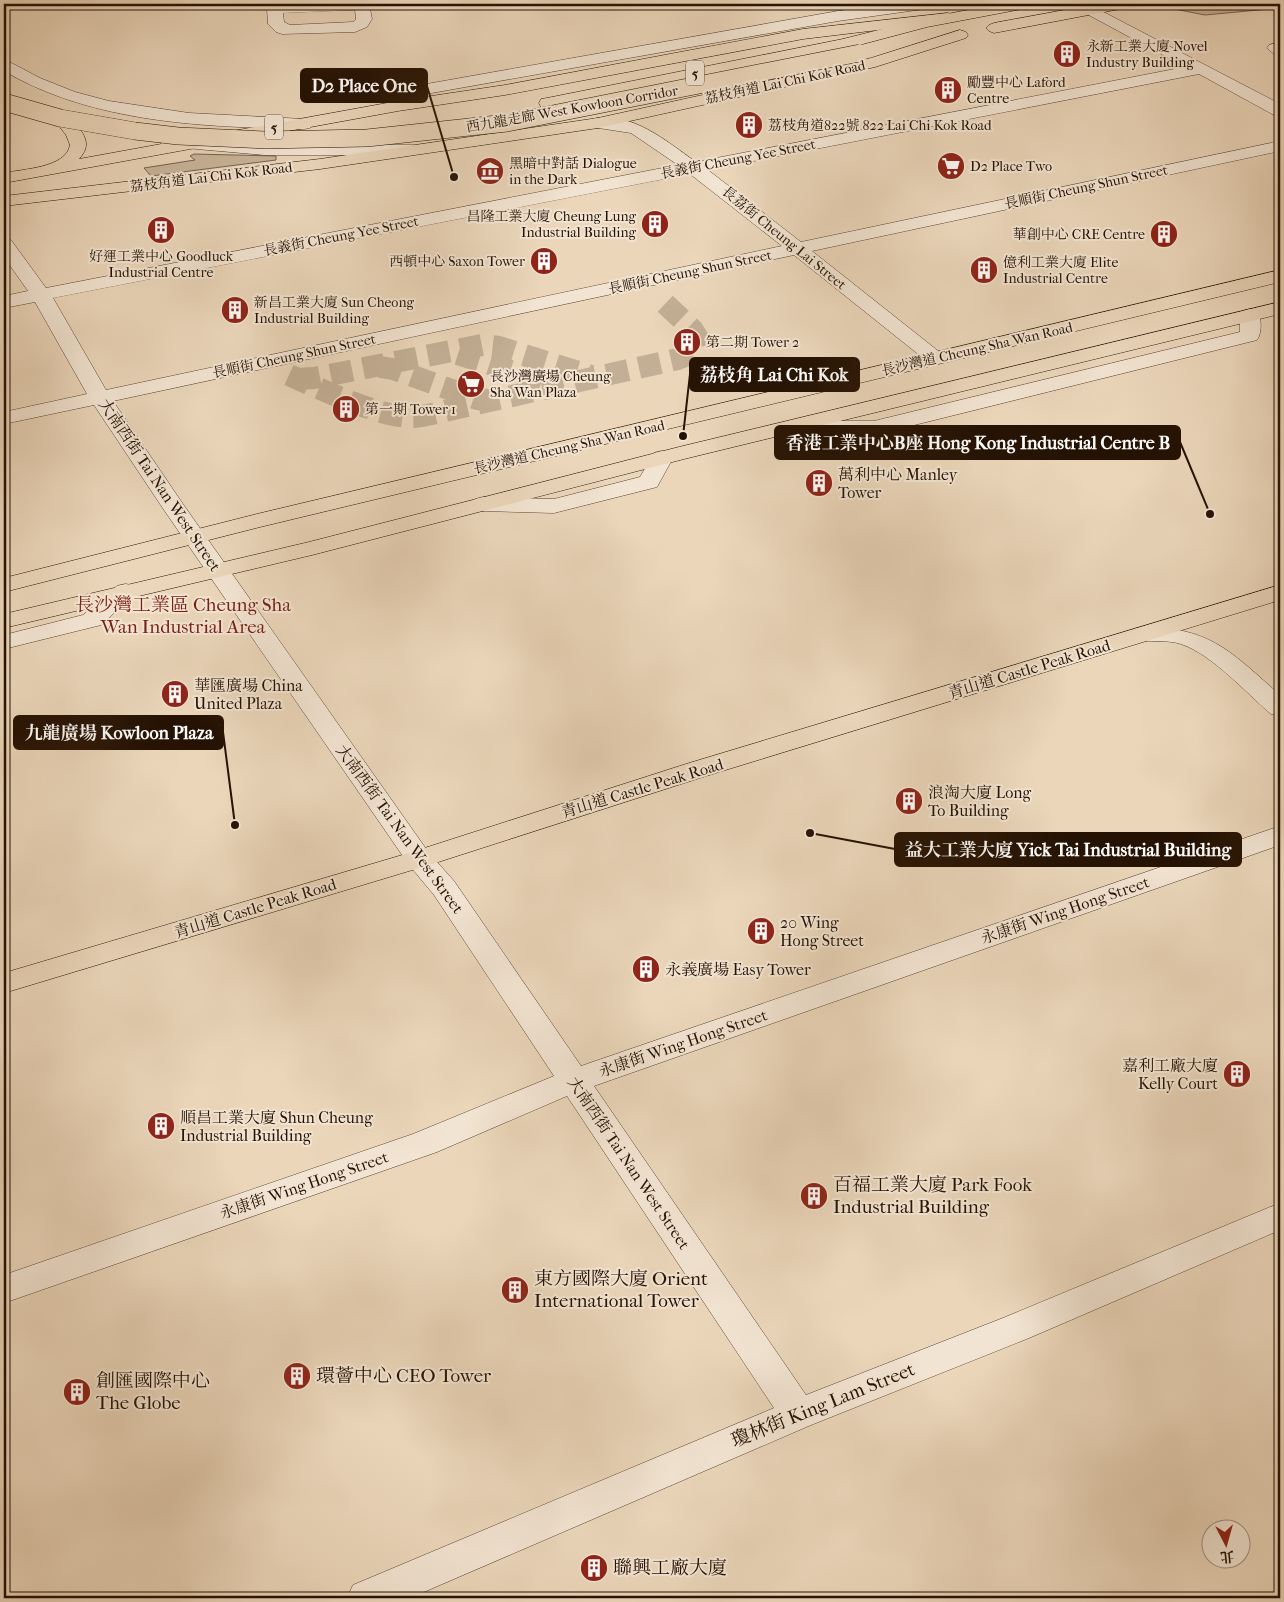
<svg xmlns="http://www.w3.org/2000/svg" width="1284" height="1602" font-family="'IM FELL French Canon','Noto Serif TC',serif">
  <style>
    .green { fill: #c9b59b; stroke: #77644f }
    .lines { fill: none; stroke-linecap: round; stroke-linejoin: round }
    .minor-tunnel { stroke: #c3af95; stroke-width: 22; stroke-dasharray: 22 11; stroke-linecap: butt }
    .minor-casing { stroke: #564331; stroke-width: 1 }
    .major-casing { stroke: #251203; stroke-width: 1 }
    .highway-casing { stroke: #251203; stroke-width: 1 }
    .minor { fill: #f2e4d2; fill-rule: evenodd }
    .major { fill: #ebd6ba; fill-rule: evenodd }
    .highway { fill: #ebd6ba; fill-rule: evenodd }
    .highway-bridge-casing { stroke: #251203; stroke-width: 18; stroke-linecap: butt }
    .highway-bridge { stroke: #ebd6ba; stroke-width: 17 }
    .labels { text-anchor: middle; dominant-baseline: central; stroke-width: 4; stroke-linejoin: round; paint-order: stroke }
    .far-poi-label { font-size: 14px; fill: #251203; stroke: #f2e4d2; text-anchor: start }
    .far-street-label { font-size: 14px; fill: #251203; stroke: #f2e4d2 }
    .shield { fill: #f2e4d2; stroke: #625141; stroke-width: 1 }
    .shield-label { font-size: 15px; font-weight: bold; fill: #251203 }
    .poi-label { font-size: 16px; fill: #251203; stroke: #f2e4d2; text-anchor: start }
    .street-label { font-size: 16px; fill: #251203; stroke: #f2e4d2 }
    .quarter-label { font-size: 19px; fill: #7a1f14; stroke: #f2e4d2 }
    .near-poi-label { font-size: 19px; fill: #251203; stroke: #f2e4d2; text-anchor: start }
    .near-street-label { font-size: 19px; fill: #251203; stroke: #f2e4d2 }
    .leader { fill: none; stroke: #251203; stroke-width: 2 }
    .callout-dot { fill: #251203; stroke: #f2e4d2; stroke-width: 2 }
    .callout { fill: #251203; stroke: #251203; stroke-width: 2 }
    .callout-label { font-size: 18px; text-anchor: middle; font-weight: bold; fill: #fff }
  </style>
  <rect width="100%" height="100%" fill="#ebd6ba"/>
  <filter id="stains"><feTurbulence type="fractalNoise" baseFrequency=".004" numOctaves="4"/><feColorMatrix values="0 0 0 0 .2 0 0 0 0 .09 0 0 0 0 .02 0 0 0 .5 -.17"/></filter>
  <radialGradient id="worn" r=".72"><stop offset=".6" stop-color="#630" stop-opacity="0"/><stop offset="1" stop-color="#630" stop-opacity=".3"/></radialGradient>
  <g class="green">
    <polygon points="1181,4 1280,4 1280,8 1205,15 1164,7"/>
    <polygon points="194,154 276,156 276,160 151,176 144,168 195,160 190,156"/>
  </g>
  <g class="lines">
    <g class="minor-tunnel">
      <polyline points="458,354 555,385"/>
      <polyline points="380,367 393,369 477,399 489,400"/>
      <path d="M 289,375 C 320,389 381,418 413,417 C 422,417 431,414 440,412 L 678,359 L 696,351 L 699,340 L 692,329 L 658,297"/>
      <polyline points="298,379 314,378 482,345 499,347 591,376"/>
    </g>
    <defs>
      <g id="minor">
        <path d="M 275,4 L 369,4 L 372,19 L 367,27 L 355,32 L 282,34 L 276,32 L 268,24 L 267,9 L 270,6 ZM 355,10 L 356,19 L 353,22 L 290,25 L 284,22 L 283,13 Z"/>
        <path d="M 893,4 L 932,4 L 929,7 L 924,9 L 838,21 L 426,94 C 416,101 405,113 392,110 L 390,106 L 415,86 L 421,85 L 838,11 Z"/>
        <path d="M 1090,5 L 1280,104 L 1280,116 L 1274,115 L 1199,74 L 708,170 L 801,242 L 1280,141 L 1280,151 L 812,251 L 942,354 L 945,358 L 942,362 L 935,364 L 928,362 L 794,255 L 113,401 L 185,507 L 429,853 L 454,881 L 581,1066 L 1280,826 L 1280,845 L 594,1086 L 806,1395 L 1003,1318 L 1280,1203 L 1280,1230 L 1029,1338 L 811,1425 L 410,1598 L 347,1598 L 353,1585 L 774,1408 L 567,1096 L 437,1152 L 4,1303 L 4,1275 L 413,1134 L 554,1076 L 434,895 L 409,865 L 164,510 L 94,405 L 4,424 L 4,412 L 87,394 L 35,302 L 4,308 L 4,296 L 28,291 L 4,257 L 4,238 L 11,240 L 46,288 L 678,165 L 631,133 L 592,127 L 589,123 L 592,119 C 631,110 666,141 696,162 L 1185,67 L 1085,13 L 1082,10 L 1085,7 ZM 690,174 L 782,246 L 106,390 L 53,298 Z"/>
        <polygon points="1280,42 1280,56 1274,54 1267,48 1269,45"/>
        <path d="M 4,59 L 40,78 L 75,92 L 109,101 L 189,113 L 304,119 L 310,120 L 313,124 L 310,128 L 304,129 C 203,127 93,123 4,71 Z"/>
        <polygon points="169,137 264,145 411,145 417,146 420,150 417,154 411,155 264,155 163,146 160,142 163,138"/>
        <path d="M 1250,309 L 1257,311 C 1262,318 1262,333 1257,340 L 874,435 L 789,435 L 781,433 L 778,428 L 781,423 L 789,421 L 874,421 L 1240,332 L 1240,315 L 1243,311 Z"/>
        <polygon points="662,451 670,453 673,458 657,487 554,513 483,511 475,509 472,504 475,499 483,497 554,499 640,477 654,453"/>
        <polygon points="126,584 135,586 138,591 101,625 4,649 4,635 83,615 117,586"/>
        <path d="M 1143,627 C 1211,627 1232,653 1280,695 L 1280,716 L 1271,714 C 1245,692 1213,655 1181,644 C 1166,639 1149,643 1134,639 L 1131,634 L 1134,629 Z"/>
      </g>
      <g id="major">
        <path d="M 948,13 L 953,15 L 956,18 L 953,21 L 803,39 L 505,95 L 398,111 L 4,183 L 4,173 C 23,169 66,168 70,145 L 66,135 L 59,126 L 62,122 L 74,122 C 85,135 92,145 79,159 L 398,101 L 505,85 L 803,29 Z"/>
        <polygon points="960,30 966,32 968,35 966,38 875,67 598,128 320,169 4,206 4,196 320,159 598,118 871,58"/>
        <polygon points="1280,270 1280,282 260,527 4,592 4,578 257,514"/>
        <polygon points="1280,302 1280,314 684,459 312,555 4,628 4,614 309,542 679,447"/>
        <polygon points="1280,585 1280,600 706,776 429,865 4,993 4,973 409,853 686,764"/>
      </g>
      <g id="highway">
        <polygon points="1000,4 1030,4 1027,7 1022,9 927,27 844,49 547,108 541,107 539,103 541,99 547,98 843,39 926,18"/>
        <polygon points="1097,4 1128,4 1125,7 1120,9 994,33 989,31 986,28 989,25 994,23"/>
      </g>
    </defs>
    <use href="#minor" class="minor-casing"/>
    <use href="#major" class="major-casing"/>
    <use href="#highway" class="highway-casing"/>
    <use href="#minor" class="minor"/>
    <use href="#major" class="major"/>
    <use href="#highway" class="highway"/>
    <defs>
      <polyline id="highway-bridge" points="4,102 60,118 135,131 178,136 265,140 367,138 507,123 860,53"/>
    </defs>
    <use href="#highway-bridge" class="highway-bridge-casing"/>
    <use href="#highway-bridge" class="highway-bridge"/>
  </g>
  <defs>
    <symbol id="building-disc" viewBox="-11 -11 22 22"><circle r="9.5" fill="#8f2418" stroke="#f2e4d2"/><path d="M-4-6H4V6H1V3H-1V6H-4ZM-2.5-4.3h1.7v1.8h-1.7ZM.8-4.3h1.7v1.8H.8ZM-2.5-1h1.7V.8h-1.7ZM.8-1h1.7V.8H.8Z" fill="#fff"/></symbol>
    <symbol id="supermarket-disc" viewBox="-11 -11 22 22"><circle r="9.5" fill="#8f2418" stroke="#f2e4d2"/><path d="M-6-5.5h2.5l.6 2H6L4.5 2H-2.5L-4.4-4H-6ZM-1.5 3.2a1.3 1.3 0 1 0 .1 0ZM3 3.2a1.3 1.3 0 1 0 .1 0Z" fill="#fff"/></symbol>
    <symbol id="museum-disc" viewBox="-11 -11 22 22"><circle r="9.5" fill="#8f2418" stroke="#f2e4d2"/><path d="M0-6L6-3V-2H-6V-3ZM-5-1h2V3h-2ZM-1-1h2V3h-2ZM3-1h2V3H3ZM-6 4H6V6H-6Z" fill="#fff"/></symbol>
  </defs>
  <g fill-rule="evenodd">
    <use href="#building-disc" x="1051" y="38" width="32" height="32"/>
    <use href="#building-disc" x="932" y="74" width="32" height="32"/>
    <use href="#building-disc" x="733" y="109" width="32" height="32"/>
    <use href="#supermarket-disc" x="935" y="150" width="32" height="32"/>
    <use href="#museum-disc" x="474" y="155" width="32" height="32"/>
    <use href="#building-disc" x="639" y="208" width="32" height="32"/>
    <use href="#building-disc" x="145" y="214" width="32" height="32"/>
    <use href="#building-disc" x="1148" y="218" width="32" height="32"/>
    <use href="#building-disc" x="528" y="245" width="32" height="32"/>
    <use href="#building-disc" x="968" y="254" width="32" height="32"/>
    <use href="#building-disc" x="219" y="294" width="32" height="32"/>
    <use href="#building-disc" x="671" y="326" width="32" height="32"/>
    <use href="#supermarket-disc" x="455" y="368" width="32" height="32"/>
    <use href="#building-disc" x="330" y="393" width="32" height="32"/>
    <use href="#building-disc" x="803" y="467" width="32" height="32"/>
    <use href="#building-disc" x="159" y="678" width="32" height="32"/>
    <use href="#building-disc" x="893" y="785" width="32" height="32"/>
    <use href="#building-disc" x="745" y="915" width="32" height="32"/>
    <use href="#building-disc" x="630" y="953" width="32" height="32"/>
    <use href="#building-disc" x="1221" y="1058" width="32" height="32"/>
    <use href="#building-disc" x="145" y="1110" width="32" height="32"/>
    <use href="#building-disc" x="798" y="1180" width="32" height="32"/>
    <use href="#building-disc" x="499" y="1274" width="32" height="32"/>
    <use href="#building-disc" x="281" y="1360" width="32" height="32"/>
    <use href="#building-disc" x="61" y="1376" width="32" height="32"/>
    <use href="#building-disc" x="578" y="1552" width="32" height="32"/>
  </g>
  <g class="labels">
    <g class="far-poi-label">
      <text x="1086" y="46">永新工業大廈 Novel<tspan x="1086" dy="16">Industry Building</tspan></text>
      <text x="967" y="82">勵豐中心 Laford<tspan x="967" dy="16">Centre</tspan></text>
      <text x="768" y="125">荔枝角道822號 822 Lai Chi Kok Road</text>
      <text x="509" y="163">黑暗中對話 Dialogue<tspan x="509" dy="16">in the Dark</tspan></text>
      <text x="970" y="166">D2 Place Two</text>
      <text x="636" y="216" text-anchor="end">昌隆工業大廈 Cheung Lung<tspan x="636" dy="16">Industrial Building</tspan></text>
      <text x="1145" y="234" text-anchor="end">華創中心 CRE Centre</text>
      <text x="161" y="256" text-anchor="middle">好運工業中心 Goodluck<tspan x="161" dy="16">Industrial Centre</tspan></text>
      <text x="525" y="261" text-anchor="end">西頓中心 Saxon Tower</text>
      <text x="1003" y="262">億利工業大廈 Elite<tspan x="1003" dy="16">Industrial Centre</tspan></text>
      <text x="254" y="302">新昌工業大廈 Sun Cheong<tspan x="254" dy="16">Industrial Building</tspan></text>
      <text x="706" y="342">第二期 Tower 2</text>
      <text x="490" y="376">長沙灣廣場 Cheung<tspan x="490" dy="16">Sha Wan Plaza</tspan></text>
      <text x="365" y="409">第一期 Tower 1</text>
    </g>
    <g class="far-street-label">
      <text transform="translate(785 82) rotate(-12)">荔枝角道 Lai Chi Kok Road</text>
      <text transform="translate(572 109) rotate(-10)">西九龍走廊 West Kowloon Corridor</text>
      <text transform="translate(738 159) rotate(-11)">長義街 Cheung Yee Street</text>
      <text transform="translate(211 177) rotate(-7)">荔枝角道 Lai Chi Kok Road</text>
      <text transform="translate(1086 187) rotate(-12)">長順街 Cheung Shun Street</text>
      <text transform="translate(341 236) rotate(-11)">長義街 Cheung Yee Street</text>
      <text transform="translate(784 238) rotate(39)">長荔街 Cheung Lai Street</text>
      <text transform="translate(690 272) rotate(-12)">長順街 Cheung Shun Street</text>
      <text transform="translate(977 349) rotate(-13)">長沙灣道 Cheung Sha Wan Road</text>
      <text transform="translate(294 356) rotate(-12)">長順街 Cheung Shun Street</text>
      <text transform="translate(569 447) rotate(-13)">長沙灣道 Cheung Sha Wan Road</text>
    </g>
    <g class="shield">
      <rect x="686" y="60.5" width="18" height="25" rx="4"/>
      <rect x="265" y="114.5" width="18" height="25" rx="4"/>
    </g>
    <g class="shield-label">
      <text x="695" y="73">5</text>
      <text x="274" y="127">5</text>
    </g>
    <g class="poi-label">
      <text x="838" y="474">萬利中心 Manley<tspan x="838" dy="18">Tower</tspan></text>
      <text x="194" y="685">華匯廣場 China<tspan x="194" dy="18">United Plaza</tspan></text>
      <text x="928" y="792">浪淘大廈 Long<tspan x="928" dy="18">To Building</tspan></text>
      <text x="780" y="922">20 Wing<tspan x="780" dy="18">Hong Street</tspan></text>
      <text x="665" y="969">永義廣場 Easy Tower</text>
      <text x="1218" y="1065" text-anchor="end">嘉利工廠大廈<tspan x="1218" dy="18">Kelly Court</tspan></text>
      <text x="180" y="1117">順昌工業大廈 Shun Cheung<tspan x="180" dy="18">Industrial Building</tspan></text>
    </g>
    <g class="street-label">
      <text transform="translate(160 485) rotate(56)">大南西街 Tai Nan West Street</text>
      <text transform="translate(1029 669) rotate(-17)">青山道 Castle Peak Road</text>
      <text transform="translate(642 788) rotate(-17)">青山道 Castle Peak Road</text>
      <text transform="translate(400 829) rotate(54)">大南西街 Tai Nan West Street</text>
      <text transform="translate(255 908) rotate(-17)">青山道 Castle Peak Road</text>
      <text transform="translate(1065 910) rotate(-19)">永康街 Wing Hong Street</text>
      <text transform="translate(683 1043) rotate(-19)">永康街 Wing Hong Street</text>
      <text transform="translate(629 1163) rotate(56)">大南西街 Tai Nan West Street</text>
      <text transform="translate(304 1185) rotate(-19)">永康街 Wing Hong Street</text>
    </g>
    <g class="quarter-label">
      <text x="183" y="605">長沙灣工業區 Cheung Sha<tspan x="183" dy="22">Wan Industrial Area</tspan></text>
    </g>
    <g class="near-poi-label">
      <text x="833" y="1185">百福工業大廈 Park Fook<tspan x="833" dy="22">Industrial Building</tspan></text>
      <text x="534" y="1279">東方國際大廈 Orient<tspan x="534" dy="22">International Tower</tspan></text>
      <text x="316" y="1376">環薈中心 CEO Tower</text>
      <text x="96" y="1381">創匯國際中心<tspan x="96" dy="22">The Globe</tspan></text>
      <text x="613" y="1568">聯興工廠大廈</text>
    </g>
    <g class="near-street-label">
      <text transform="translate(823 1405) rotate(-22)">瓊林街 King Lam Street</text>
    </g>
  </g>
  <path class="leader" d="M454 177L427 86M683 436L690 374M1210 514L1180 442M235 825L223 732M810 833L895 849"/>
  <g class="callout-dot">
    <circle cx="454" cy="177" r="5"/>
    <circle cx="683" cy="436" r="5"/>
    <circle cx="1210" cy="514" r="5"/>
    <circle cx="235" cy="825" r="5"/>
    <circle cx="810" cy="833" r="5"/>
  </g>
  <g class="callout">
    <rect x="301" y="69" width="126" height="33" rx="5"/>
    <rect x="690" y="358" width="169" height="33" rx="5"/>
    <rect x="775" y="426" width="405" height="33" rx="5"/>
    <rect x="14" y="716" width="209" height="33" rx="5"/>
    <rect x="895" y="833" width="346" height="33" rx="5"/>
  </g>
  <g class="callout-label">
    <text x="364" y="92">D2 Place One</text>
    <text x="774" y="381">荔枝角 Lai Chi Kok</text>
    <text x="978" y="449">香港工業中心B座 Hong Kong Industrial Centre B</text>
    <text x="119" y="739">九龍廣場 Kowloon Plaza</text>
    <text x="1068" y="856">益大工業大廈 Yick Tai Industrial Building</text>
  </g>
  <rect width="1284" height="1602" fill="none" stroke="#ebd6ba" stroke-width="20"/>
  <rect x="5" y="5" width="1274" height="1592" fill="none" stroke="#251203" stroke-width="2.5"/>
  <rect x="10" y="10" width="1264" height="1582" fill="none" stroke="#251203"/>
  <g transform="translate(1226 1544) rotate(174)"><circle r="24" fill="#f2e4d2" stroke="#a0907f"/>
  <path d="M0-4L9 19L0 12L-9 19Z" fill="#8f2418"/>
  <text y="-8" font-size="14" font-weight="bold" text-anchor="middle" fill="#251203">北</text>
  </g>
  <rect width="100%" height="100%" filter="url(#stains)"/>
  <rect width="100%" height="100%" fill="url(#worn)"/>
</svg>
